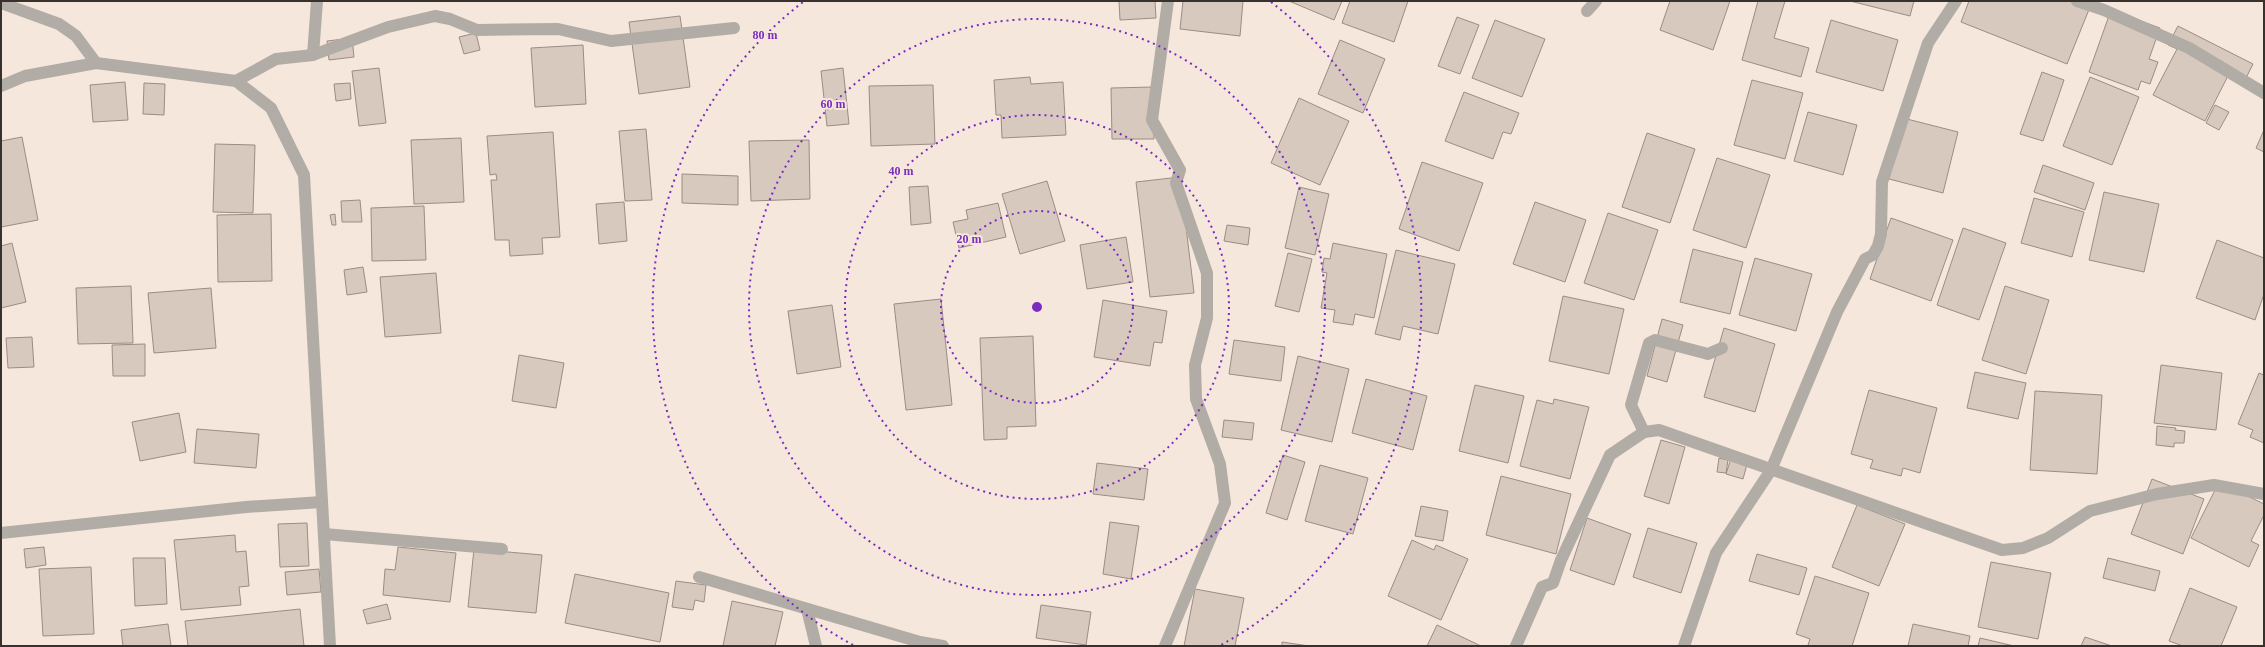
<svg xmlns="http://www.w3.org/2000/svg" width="2265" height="647" font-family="Georgia,serif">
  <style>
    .building { fill: #d8c9bf; stroke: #9b8d84 }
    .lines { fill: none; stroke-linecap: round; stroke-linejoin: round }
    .minor { stroke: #b2aca7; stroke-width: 12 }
    .ring { fill: none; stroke: #7b2cbf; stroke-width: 2; stroke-dasharray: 2 4 }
    .centre { fill: #7b2cbf; stroke: #f6e7dd; stroke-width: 2 }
    .ring-label { font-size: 12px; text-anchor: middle; font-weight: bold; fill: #7b2cbf; stroke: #f6e7dd; stroke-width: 4; stroke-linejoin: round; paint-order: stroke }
  </style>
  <rect width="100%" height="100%" fill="#f6e7dd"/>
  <g class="building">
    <polygon points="1119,1 1155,1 1156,18 1120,20"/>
    <polygon points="1183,1 1243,1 1240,36 1180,29"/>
    <polygon points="1289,1 1342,1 1334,20"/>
    <polygon points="1350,1 1408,1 1394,42 1342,23"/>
    <polygon points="1670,1 1730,1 1713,50 1660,30"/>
    <polygon points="1758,1 1785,1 1774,38 1809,48 1801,77 1742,60"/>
    <polygon points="1850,1 1914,1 1910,16"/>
    <polygon points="1969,1 2075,1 2090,7 2067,64 1961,22"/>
    <polygon points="2111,10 2160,28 2149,59 2158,62 2150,84 2141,81 2138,90 2089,72"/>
    <polygon points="680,16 690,87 639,94 629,22"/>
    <polygon points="1457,17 1479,25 1460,74 1438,66"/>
    <polygon points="1495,20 1545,39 1522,97 1472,78"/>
    <polygon points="1831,20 1898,40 1883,91 1816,72"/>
    <polygon points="2178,26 2253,64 2246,78 2231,70 2205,121 2153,95 2177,49 2168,45"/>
    <polygon points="476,33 480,50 464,54 459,37"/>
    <polygon points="352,38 354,57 329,60 327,41"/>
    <polygon points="1340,40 1385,59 1363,113 1318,94"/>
    <polygon points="583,45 586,104 535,107 531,48"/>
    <polygon points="379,68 386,123 359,126 352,71"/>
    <polygon points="843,68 849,124 827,126 821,71"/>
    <polygon points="2042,72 2064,80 2043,141 2020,134"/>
    <polygon points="1030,77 1031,84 1063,82 1066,135 1002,138 1001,115 996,115 994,80"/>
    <polygon points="2090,77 2139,97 2112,165 2063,146"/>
    <polygon points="1752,80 1803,93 1785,159 1734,145"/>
    <polygon points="125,82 128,120 93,122 90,85"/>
    <polygon points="144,83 165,84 164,115 143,114"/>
    <polygon points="350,83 351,99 336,101 334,84"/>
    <polygon points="933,85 935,144 871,146 869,86"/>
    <polygon points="1153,87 1154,139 1112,139 1111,88"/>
    <polygon points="1464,92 1519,113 1511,134 1503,132 1493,159 1445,141"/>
    <polygon points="1299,98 1349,121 1320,185 1271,163"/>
    <polygon points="2215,105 2229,112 2219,130 2206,123"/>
    <polygon points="1808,112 1857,125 1843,175 1794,161"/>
    <polygon points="1903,118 1958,132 1943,193 1889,179"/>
    <polygon points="646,129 652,200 625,201 619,131"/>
    <polygon points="2264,130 2264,152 2256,148"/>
    <polygon points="553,132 560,237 542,238 543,254 510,256 509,240 495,240 491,180 497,180 496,174 490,175 487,136"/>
    <polygon points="1647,133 1695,149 1670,223 1622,207"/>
    <polygon points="22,137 38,220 1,227 1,141"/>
    <polygon points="461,138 464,202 414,204 411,140"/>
    <polygon points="809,140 810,199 751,201 749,141"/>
    <polygon points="215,144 255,145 253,213 213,212"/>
    <polygon points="1717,158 1770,175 1746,248 1693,230"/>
    <polygon points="1422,162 1483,183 1459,251 1399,229"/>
    <polygon points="2043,165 2094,183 2085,210 2034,192"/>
    <polygon points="682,174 738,176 738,205 682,203"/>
    <polygon points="1180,177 1194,293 1150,297 1136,182"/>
    <polygon points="1047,181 1065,241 1020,254 1002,194"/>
    <polygon points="928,186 931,223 911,225 909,187"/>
    <polygon points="1299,187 1329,194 1315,255 1285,248"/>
    <polygon points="2104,192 2159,204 2144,272 2089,260"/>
    <polygon points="2034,198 2084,212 2072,257 2021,243"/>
    <polygon points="360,200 362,222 342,222 341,201"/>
    <polygon points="624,202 627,241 599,244 596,204"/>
    <polygon points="1535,202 1586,220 1565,282 1513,264"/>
    <polygon points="998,203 1006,237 959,248 953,222 968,219 966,210"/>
    <polygon points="424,206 426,260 372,261 371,208"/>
    <polygon points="1608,213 1658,230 1634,300 1584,283"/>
    <polygon points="271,214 272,281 218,282 217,215"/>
    <polygon points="335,214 336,225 332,225 330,215"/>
    <polygon points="1891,218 1953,240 1931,301 1870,279"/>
    <polygon points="1227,225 1250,228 1248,245 1224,241"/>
    <polygon points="1963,228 2006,243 1979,320 1937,305"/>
    <polygon points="1126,237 1133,282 1087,289 1080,245"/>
    <polygon points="2217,240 2264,258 2264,294 2255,320 2196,298"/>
    <polygon points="12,243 26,302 1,308 1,246"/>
    <polygon points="1333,243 1387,254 1374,318 1355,314 1353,325 1333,322 1335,310 1321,308 1327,273 1322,272 1324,258 1330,259"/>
    <polygon points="1693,249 1743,262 1730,314 1680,302"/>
    <polygon points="1396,250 1455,264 1438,334 1403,326 1400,340 1375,334"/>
    <polygon points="1288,253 1312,259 1299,312 1275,306"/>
    <polygon points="1755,258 1812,274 1796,331 1739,315"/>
    <polygon points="363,267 367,292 347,295 344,270"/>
    <polygon points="436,273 441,333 385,337 380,277"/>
    <polygon points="131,286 133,343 78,344 76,288"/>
    <polygon points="2005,286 2049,300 2026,374 1982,360"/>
    <polygon points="211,288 216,348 154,353 148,293"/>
    <polygon points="1563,296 1624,309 1609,374 1549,361"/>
    <polygon points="941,299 952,405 906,410 894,304"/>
    <polygon points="1103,300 1167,311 1162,343 1154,342 1150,366 1094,357"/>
    <polygon points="832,305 841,367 797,374 788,311"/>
    <polygon points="1662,319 1683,325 1667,382 1647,376"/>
    <polygon points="1724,328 1775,344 1755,412 1704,397"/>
    <polygon points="1033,336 1036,426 1007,427 1007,439 984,440 980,338"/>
    <polygon points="32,337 34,367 8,368 6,338"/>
    <polygon points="1234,340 1285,347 1281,381 1229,374"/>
    <polygon points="145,344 145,376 113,376 112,345"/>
    <polygon points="519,355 564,363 556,408 512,401"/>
    <polygon points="1298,356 1349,369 1332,442 1281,430"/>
    <polygon points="2161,365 2222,373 2216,430 2154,423"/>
    <polygon points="1975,372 2026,383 2018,419 1967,408"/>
    <polygon points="2259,373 2264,375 2264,443 2250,437 2253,430 2238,424"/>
    <polygon points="1366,379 1427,396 1413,450 1352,433"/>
    <polygon points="1475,385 1524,396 1508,463 1459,451"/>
    <polygon points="1869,390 1937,408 1920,473 1903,468 1901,476 1870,468 1873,460 1851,454"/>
    <polygon points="2035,391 2102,395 2097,474 2030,470"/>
    <polygon points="1554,399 1589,407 1570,479 1520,466 1537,400 1553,404"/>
    <polygon points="179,413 186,452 140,461 132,422"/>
    <polygon points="1224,420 1254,423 1252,440 1222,437"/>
    <polygon points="2157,426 2176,428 2175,430 2185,431 2184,443 2174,443 2174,447 2156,445"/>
    <polygon points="197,429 259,434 256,468 194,463"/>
    <polygon points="1661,440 1685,447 1669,504 1644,496"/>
    <polygon points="1733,452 1749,457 1743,479 1726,474"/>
    <polygon points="1283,455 1305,462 1287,520 1266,513"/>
    <polygon points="1719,458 1728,460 1726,473 1717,472"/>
    <polygon points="1097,463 1148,469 1144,500 1093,494"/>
    <polygon points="1320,465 1368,478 1353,534 1305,521"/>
    <polygon points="1501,476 1571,494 1556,554 1486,535"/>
    <polygon points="2152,479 2204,499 2183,554 2131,534"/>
    <polygon points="2219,482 2264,504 2264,515 2251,541 2259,545 2249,567 2191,538"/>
    <polygon points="1857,505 1905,524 1879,586 1832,567"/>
    <polygon points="1421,506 1448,511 1443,541 1415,536"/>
    <polygon points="1587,518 1631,534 1614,585 1570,570"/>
    <polygon points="1110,522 1139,526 1131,579 1103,574"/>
    <polygon points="307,523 309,566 280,567 278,524"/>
    <polygon points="1648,528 1697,543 1681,593 1633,577"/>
    <polygon points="235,535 236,552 246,551 249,586 239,587 241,605 181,610 174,540"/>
    <polygon points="1412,540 1434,550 1436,545 1468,559 1441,620 1388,596"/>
    <polygon points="44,547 46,565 26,568 24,549"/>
    <polygon points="398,547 456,553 450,602 383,595 385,569 395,570"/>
    <polygon points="474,549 542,555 536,613 468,607"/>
    <polygon points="1757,554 1807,568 1799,595 1749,581"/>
    <polygon points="133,558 165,558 167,604 135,606"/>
    <polygon points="2108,558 2160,571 2155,591 2103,578"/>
    <polygon points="1991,562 2051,573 2038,639 1978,627"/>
    <polygon points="91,567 94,634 43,636 39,569"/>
    <polygon points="319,569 321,592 287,595 285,572"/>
    <polygon points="575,574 669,593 660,642 565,623"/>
    <polygon points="1815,576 1869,593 1852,646 1811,646 1808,645 1810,639 1796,634"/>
    <polygon points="676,581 706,585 704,602 695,600 693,610 672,607"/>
    <polygon points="2190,588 2237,607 2221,646 2183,646 2169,641"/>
    <polygon points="1195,589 1244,598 1235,646 1184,646"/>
    <polygon points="732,601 783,612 775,646 723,646"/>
    <polygon points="387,604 391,619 367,624 363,610"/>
    <polygon points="1041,605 1091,612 1086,645 1036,638"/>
    <polygon points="300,609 304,646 188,646 185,621"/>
    <polygon points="168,624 171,646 123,646 121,630"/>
    <polygon points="1913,624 1970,636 1968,646 1908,646"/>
    <polygon points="1437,625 1481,646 1427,646"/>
    <polygon points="2085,637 2112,646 2081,646"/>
    <polygon points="1980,638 2014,646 1978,646"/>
    <polygon points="1282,642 1309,646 1282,646"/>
  </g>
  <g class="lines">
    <g class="minor">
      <polyline points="2077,1 2104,10 2189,48 2264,93"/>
      <polyline points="1,3 59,24 76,36 96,63"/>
      <polyline points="1587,11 1596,1"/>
      <polyline points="313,55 317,1"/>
      <polyline points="236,81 276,59 313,55 388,27 435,16 450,19 477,30 558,29 611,41 734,28"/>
      <polyline points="1,86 25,76 96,63 236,81 271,108 304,175 330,646"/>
      <polyline points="1644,432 1631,405 1649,343 1655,340 1708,354 1722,348"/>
      <polyline points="1,533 246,507 322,502"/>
      <polyline points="324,534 502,549"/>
      <polyline points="699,577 920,642 943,646"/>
      <polyline points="807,609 816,646"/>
      <polyline points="1165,646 1225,503 1220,464 1196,399 1195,365 1207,318 1207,273 1176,183 1180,170 1152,120 1168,1"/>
      <polyline points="1516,646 1542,587 1553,583 1561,560 1610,455 1644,432 1659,430 2002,550 2023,548 2048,538 2090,511 2157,494 2214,485 2264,494"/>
      <polyline points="1684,646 1716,553 1771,470 1837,312 1865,259 1873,255 1878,246 1881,234 1882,182 1928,43 1956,1"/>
    </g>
  </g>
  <g class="ring">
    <circle cx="1037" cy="307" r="96"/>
    <circle cx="1037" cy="307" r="192"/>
    <circle cx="1037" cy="307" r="288"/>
    <path d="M853 645A385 385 0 0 1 803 2M1271 2A385 385 0 0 1 1221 645"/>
  </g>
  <circle cx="1037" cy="307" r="6" class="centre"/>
  <g class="ring-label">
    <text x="765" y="39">80 m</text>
    <text x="833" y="108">60 m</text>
    <text x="901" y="175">40 m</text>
    <text x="969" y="243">20 m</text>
  </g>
  <rect width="2265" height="647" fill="none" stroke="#38322e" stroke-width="4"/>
</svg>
